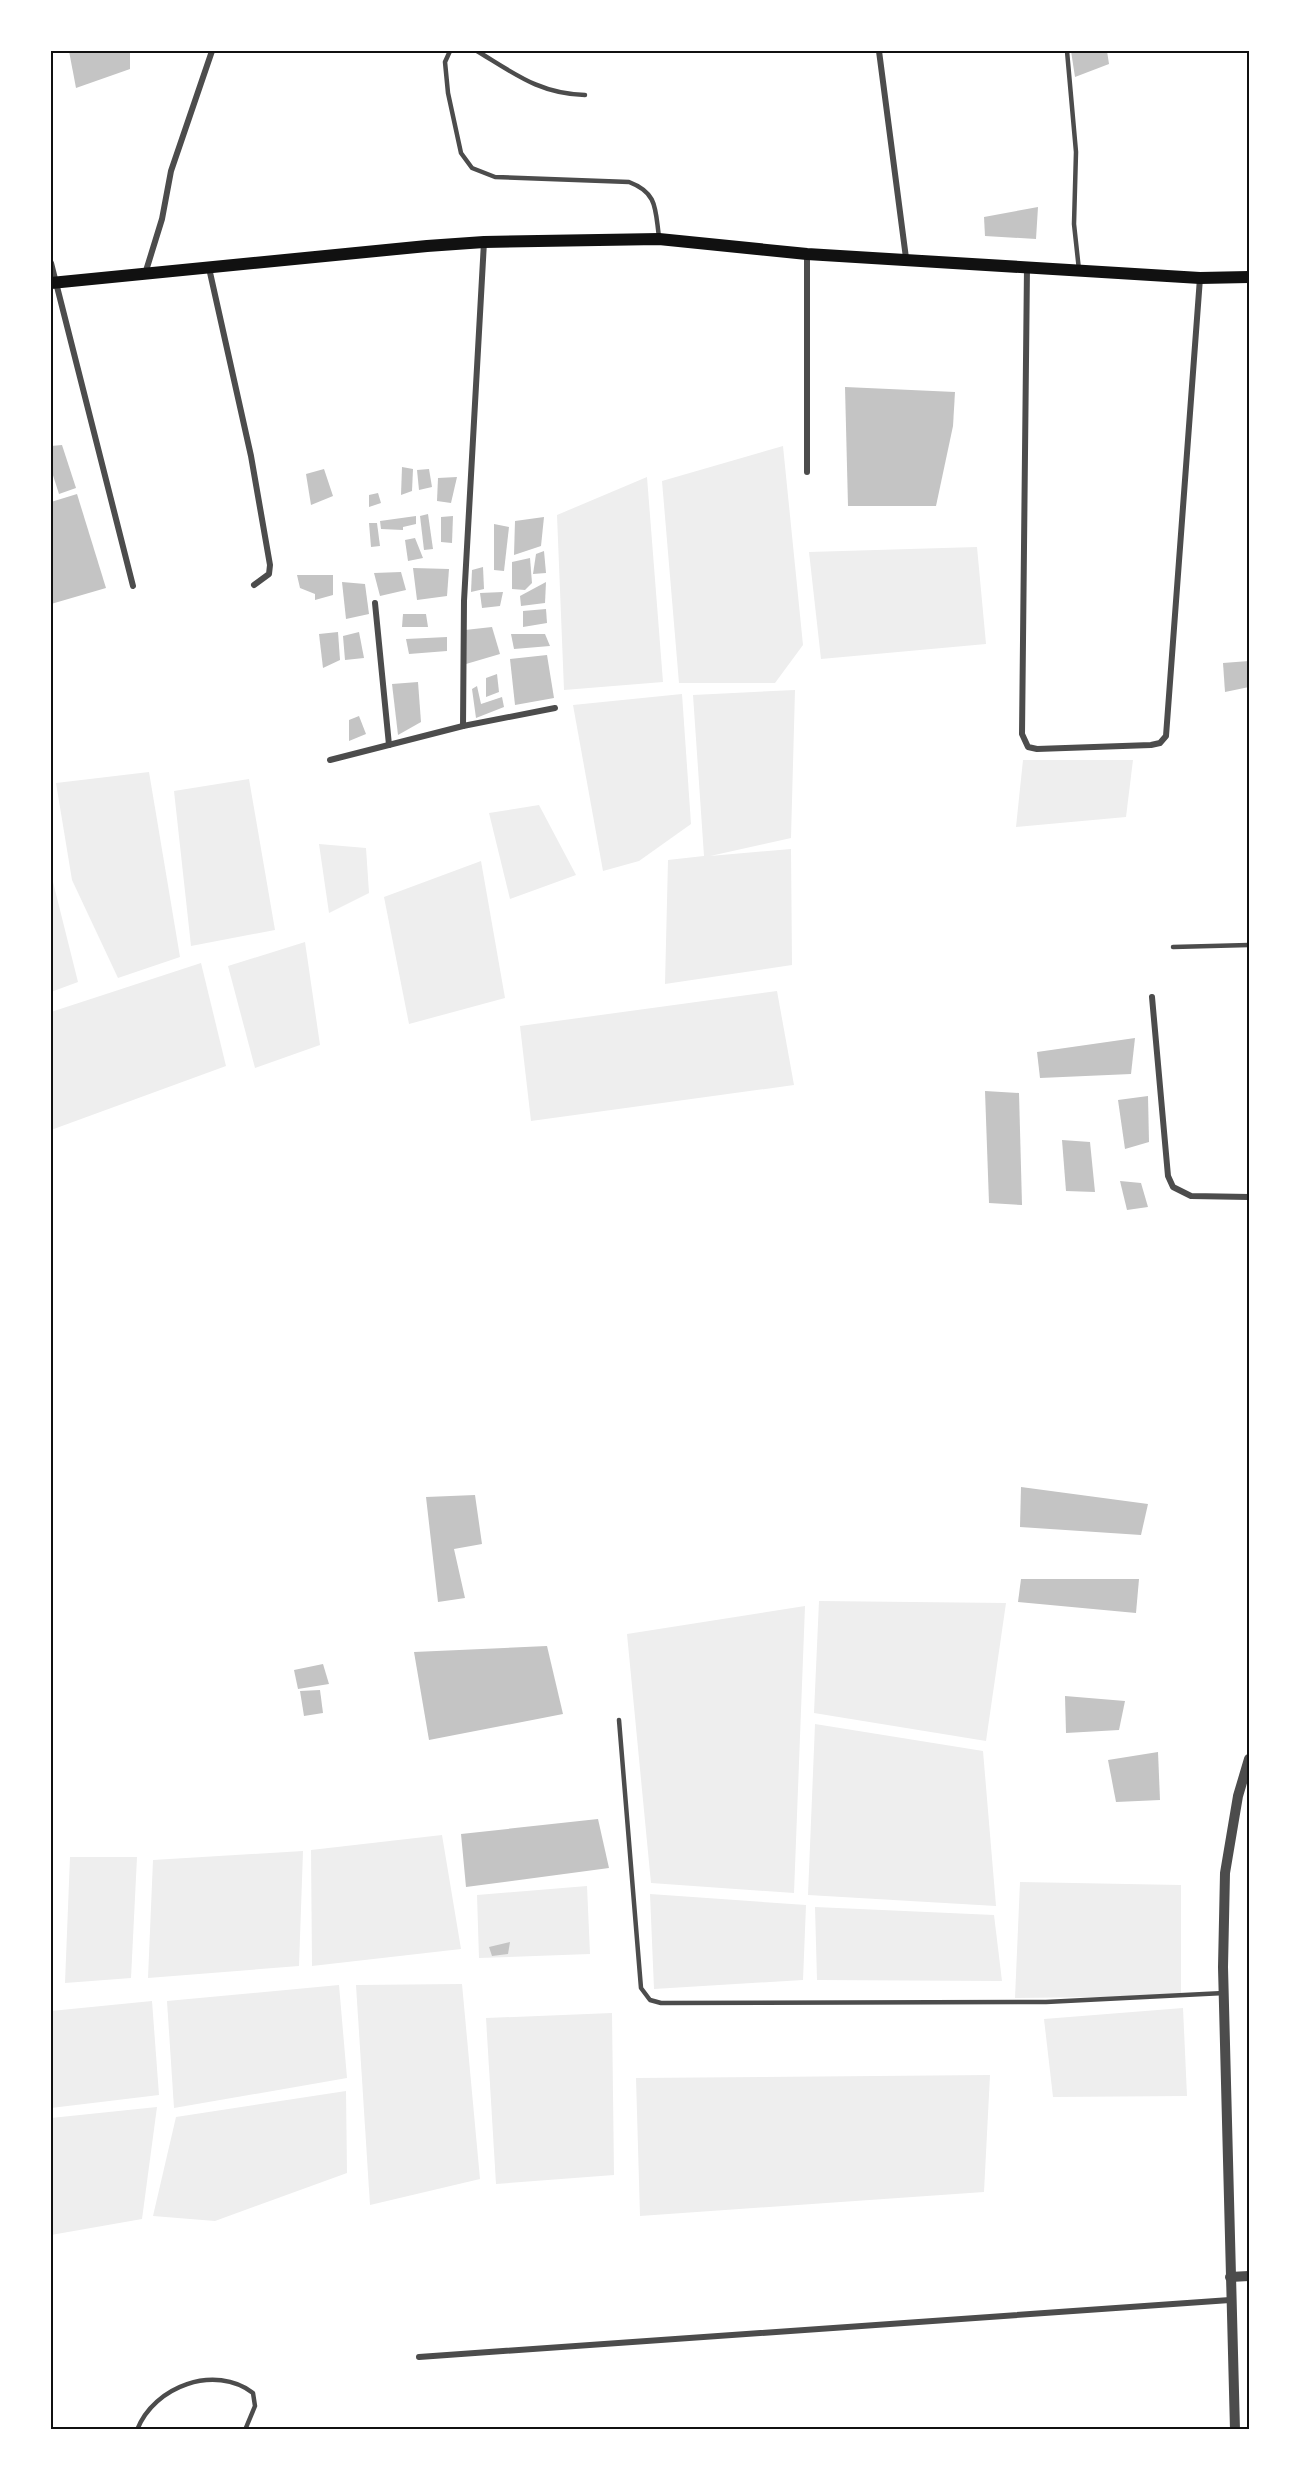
<svg xmlns="http://www.w3.org/2000/svg" width="1300" height="2481" font-family="Figtree,sans-serif">
  <style>
    .green { fill: #eee }
    .building { fill: #c4c4c4 }
    .lines { fill: none; stroke-linecap: round; stroke-linejoin: round }
    .service { stroke: #4c4c4c; stroke-width: 4.5 }
    .minor { stroke: #4c4c4c; stroke-width: 6 }
    .tertiary { stroke: #4c4c4c; stroke-width: 10 }
    .secondary { stroke: #111; stroke-width: 12 }
    .neatline { fill: none; stroke: #111; stroke-width: 2 }
  </style>
  <rect width="100%" height="100%" fill="#fff"/>
  <g class="green">
    <polygon points="783,446 803,645 775,683 679,683 662,481"/>
    <polygon points="647,477 663,682 564,690 557,515"/>
    <polygon points="977,547 986,644 821,659 809,552"/>
    <polygon points="795,690 791,838 710,856 791,849 792,965 665,984 668,860 704,856 693,695"/>
    <polygon points="682,694 691,824 639,861 603,871 573,705"/>
    <polygon points="1023,760 1133,760 1126,817 1016,827"/>
    <polygon points="149,772 180,957 118,978 72,880 56,783"/>
    <polygon points="249,779 275,930 191,946 174,791"/>
    <polygon points="539,805 576,875 510,899 489,813"/>
    <polygon points="319,844 366,848 369,893 329,913"/>
    <polygon points="481,861 505,998 409,1024 384,897"/>
    <polygon points="51,874 78,982 51,992"/>
    <polygon points="305,942 320,1045 255,1068 228,966"/>
    <polygon points="201,963 226,1066 51,1130 51,1012"/>
    <polygon points="777,991 794,1085 531,1121 520,1026"/>
    <polygon points="819,1601 1006,1603 986,1741 814,1713"/>
    <polygon points="805,1606 794,1893 651,1883 627,1634"/>
    <polygon points="815,1724 983,1751 996,1906 808,1895"/>
    <polygon points="442,1835 461,1949 312,1966 311,1850"/>
    <polygon points="303,1851 299,1966 148,1978 153,1860"/>
    <polygon points="70,1857 137,1857 131,1978 65,1983"/>
    <polygon points="1020,1882 1181,1885 1181,1996 1015,1998"/>
    <polygon points="587,1886 590,1954 479,1958 477,1895"/>
    <polygon points="650,1894 806,1905 803,1980 654,1989"/>
    <polygon points="815,1907 994,1915 1002,1981 817,1980"/>
    <polygon points="462,1984 480,2179 370,2205 356,1985"/>
    <polygon points="339,1985 347,2078 174,2108 167,2001"/>
    <polygon points="152,2001 159,2095 51,2108 51,2011"/>
    <polygon points="1183,2008 1187,2096 1053,2097 1044,2019"/>
    <polygon points="612,2013 614,2175 496,2184 486,2018"/>
    <polygon points="990,2075 984,2192 640,2216 636,2078"/>
    <polygon points="346,2091 347,2173 215,2221 153,2216 176,2117"/>
    <polygon points="157,2107 142,2219 51,2235 51,2118"/>
  </g>
  <g class="building">
    <polygon points="69,51 130,51 130,69 76,88"/>
    <polygon points="1071,51 1107,51 1109,64 1075,77"/>
    <polygon points="1038,207 1036,239 985,236 984,217"/>
    <polygon points="845,387 955,392 953,426 936,506 848,506"/>
    <polygon points="62,445 76,488 59,494 51,469 51,446"/>
    <polygon points="402,467 413,469 412,491 401,495"/>
    <polygon points="324,469 333,496 311,505 306,474"/>
    <polygon points="429,469 432,487 419,490 417,470"/>
    <polygon points="457,477 451,503 437,501 438,478"/>
    <polygon points="378,493 381,503 369,507 369,495"/>
    <polygon points="77,494 106,588 51,604 51,502"/>
    <polygon points="428,514 433,549 424,550 420,516"/>
    <polygon points="416,516 416,524 403,527 403,530 381,529 380,521"/>
    <polygon points="453,516 452,543 441,542 441,517"/>
    <polygon points="544,517 541,546 514,555 515,521"/>
    <polygon points="369,523 377,523 380,546 371,547"/>
    <polygon points="494,524 509,527 504,571 494,570"/>
    <polygon points="415,538 423,558 408,561 405,540"/>
    <polygon points="544,551 546,573 533,574 536,554"/>
    <polygon points="530,558 532,583 525,590 512,589 512,562"/>
    <polygon points="483,567 484,589 471,592 472,570"/>
    <polygon points="413,568 449,569 447,596 417,600"/>
    <polygon points="401,572 406,590 380,596 374,573"/>
    <polygon points="297,575 333,575 333,595 315,600 315,594 300,588"/>
    <polygon points="342,582 365,584 369,614 346,619"/>
    <polygon points="546,582 545,603 521,606 520,596"/>
    <polygon points="503,592 500,606 482,608 480,593"/>
    <polygon points="546,609 547,623 523,627 523,611"/>
    <polygon points="403,614 426,614 428,627 402,627"/>
    <polygon points="492,627 500,654 466,664 465,630"/>
    <polygon points="338,632 340,660 323,668 319,634"/>
    <polygon points="359,632 364,658 345,660 343,636"/>
    <polygon points="511,634 545,634 550,646 514,649"/>
    <polygon points="447,637 447,651 409,654 406,639"/>
    <polygon points="547,655 554,698 515,705 510,659"/>
    <polygon points="1249,661 1249,687 1225,692 1223,663"/>
    <polygon points="497,674 499,692 486,697 486,678"/>
    <polygon points="418,682 421,722 398,735 392,684"/>
    <polygon points="477,686 481,704 502,697 504,707 476,718 472,689"/>
    <polygon points="359,716 366,734 349,741 349,720"/>
    <polygon points="1135,1038 1131,1074 1040,1078 1037,1052"/>
    <polygon points="985,1091 1019,1093 1022,1205 989,1203"/>
    <polygon points="1148,1096 1149,1142 1125,1149 1118,1100"/>
    <polygon points="1062,1140 1090,1142 1095,1192 1066,1191"/>
    <polygon points="1120,1181 1141,1183 1148,1207 1127,1210"/>
    <polygon points="1021,1487 1148,1504 1141,1535 1020,1527"/>
    <polygon points="475,1495 482,1544 454,1549 465,1598 438,1602 426,1497"/>
    <polygon points="1021,1579 1139,1579 1136,1613 1018,1602"/>
    <polygon points="547,1646 563,1714 429,1740 414,1652"/>
    <polygon points="323,1664 329,1684 298,1689 294,1670"/>
    <polygon points="320,1690 323,1713 304,1716 300,1691"/>
    <polygon points="1065,1696 1125,1701 1119,1730 1066,1733"/>
    <polygon points="1158,1752 1160,1800 1116,1802 1108,1760"/>
    <polygon points="598,1819 609,1868 466,1887 461,1834"/>
    <polygon points="510,1942 508,1954 492,1956 489,1947"/>
  </g>
  <g class="lines">
    <g class="service">
      <path d="M 450,51 L 445,62 L 448,93 L 461,153 L 472,168 L 495,177 L 629,182 C 658,193 655,209 659,237"/>
      <path d="M 477,51 C 515,74 540,94 585,95"/>
      <polyline points="1067,51 1076,152 1074,224 1079,270"/>
      <polyline points="1173,947 1249,945"/>
      <polyline points="619,1720 641,1988 650,2000 661,2003 1046,2002 1224,1993"/>
      <path d="M 137,2430 C 154,2386 215,2364 253,2393 L 255,2406 L 245,2430"/>
    </g>
    <g class="minor">
      <polyline points="879,51 906,258"/>
      <polyline points="51,263 133,586"/>
      <polyline points="1027,267 1022,734 1028,747 1037,749 1151,745 1160,743 1166,736 1200,278"/>
      <polyline points="209,268 251,456 270,565 269,574 254,585"/>
      <polyline points="145,274 162,219 171,171 212,51"/>
      <polyline points="807,472 807,254"/>
      <polyline points="375,603 389,745"/>
      <polyline points="463,726 464,601 484,242"/>
      <polyline points="330,760 463,726 555,708"/>
      <polyline points="1152,997 1168,1176 1173,1187 1191,1196 1249,1197"/>
      <polyline points="419,2357 1230,2300"/>
    </g>
    <g class="tertiary">
      <polyline points="1230,2277 1249,2276"/>
      <polyline points="1235,2430 1223,1967 1225,1873 1238,1796 1249,1759"/>
    </g>
    <polyline class="secondary" points="51,283 427,246 484,242 659,239 807,254 1200,278 1249,277"/>
  </g>
  <rect width="1300" height="2481" fill="none" stroke="#ffffff" stroke-width="105"/>
  <rect x="52" y="52" width="1196" height="2376" class="neatline"/>
</svg>
